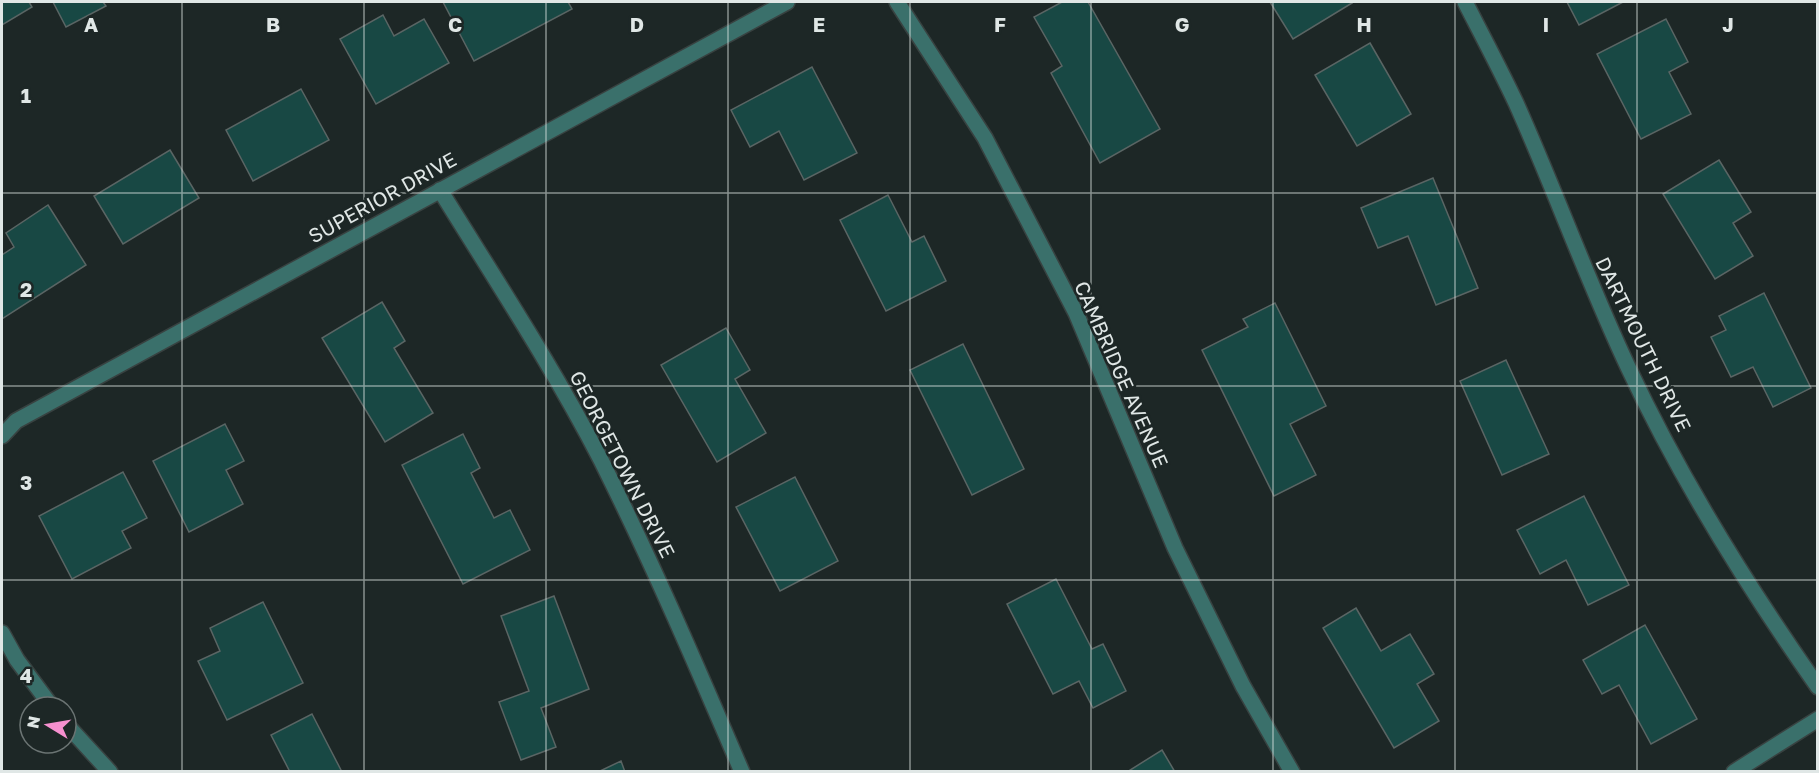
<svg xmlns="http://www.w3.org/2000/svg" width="1819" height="773" font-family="'Golos Text',sans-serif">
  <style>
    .building { fill: #184844; stroke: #5a6564; stroke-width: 1.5 }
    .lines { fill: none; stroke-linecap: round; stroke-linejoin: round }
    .minor-casing { stroke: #384241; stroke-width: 18 }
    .minor { stroke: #3a706b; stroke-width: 15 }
    .grid { fill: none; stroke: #e0e7e6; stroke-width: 1.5; stroke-opacity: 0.55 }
    .labels { text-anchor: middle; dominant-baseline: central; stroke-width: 5; stroke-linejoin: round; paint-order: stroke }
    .street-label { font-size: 20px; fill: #e0e7e6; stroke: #1d2726 }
    .grid-label { font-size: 20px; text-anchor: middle; font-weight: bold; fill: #e0e7e6; stroke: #1d2726; stroke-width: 5; stroke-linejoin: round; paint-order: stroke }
  </style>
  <rect width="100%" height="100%" fill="#1d2726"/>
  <g class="building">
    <polygon points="2,2 29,2 32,7 2,25"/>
    <polygon points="53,2 103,2 106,6 66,27"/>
    <polygon points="443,2 568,2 572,9 474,61"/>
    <polygon points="1062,2 1088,2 1160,129 1100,163 1051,73 1062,66 1034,17"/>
    <polygon points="1270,2 1351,2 1352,3 1293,39"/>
    <polygon points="1567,2 1623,2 1579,25"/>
    <polygon points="383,15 394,36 424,19 449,63 376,104 340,39"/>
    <polygon points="1666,19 1688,62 1669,72 1691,114 1641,139 1597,54"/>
    <polygon points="1370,43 1411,114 1357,146 1315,75"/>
    <polygon points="812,67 857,153 804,180 779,131 750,147 731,110"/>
    <polygon points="301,89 329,140 253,181 226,130"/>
    <polygon points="170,150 199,198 123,244 94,196"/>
    <polygon points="1719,160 1751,212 1733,223 1753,256 1715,279 1663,194"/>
    <polygon points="1433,178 1478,288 1436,305 1408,236 1378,248 1361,208"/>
    <polygon points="888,195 912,242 924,236 946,281 886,311 840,220"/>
    <polygon points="48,205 86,265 2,319 2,255 14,247 6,233"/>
    <polygon points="1764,293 1811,388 1773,407 1753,367 1731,377 1711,337 1726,330 1719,316"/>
    <polygon points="382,302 405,341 394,348 433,413 385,442 322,338"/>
    <polygon points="1275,303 1326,406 1290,424 1316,475 1274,496 1202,350 1248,327 1243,319"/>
    <polygon points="726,328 750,370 735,379 766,433 717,462 661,365"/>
    <polygon points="963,344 1024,469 972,495 910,370"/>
    <polygon points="1506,360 1549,454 1502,475 1460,381"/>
    <polygon points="225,424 244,461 226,470 243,504 189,532 153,461"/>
    <polygon points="463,434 480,468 471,473 494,518 510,510 530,550 463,584 402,465"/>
    <polygon points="123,472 147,518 122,531 131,548 72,579 39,516"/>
    <polygon points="795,477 838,561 780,591 736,507"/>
    <polygon points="1584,496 1629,585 1588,605 1566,560 1540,574 1517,530"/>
    <polygon points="1056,579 1092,649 1103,644 1126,691 1093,708 1079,681 1053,694 1007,604"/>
    <polygon points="554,596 589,689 541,708 556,747 521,760 499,702 529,691 501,616"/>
    <polygon points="263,602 303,683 227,720 198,661 220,651 210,628"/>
    <polygon points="1356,608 1381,651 1410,634 1434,674 1417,684 1439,721 1394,748 1323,628"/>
    <polygon points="1645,625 1697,719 1651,744 1619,685 1602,694 1583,660"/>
    <polygon points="312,714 342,772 290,772 271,735"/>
    <polygon points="1162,750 1175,772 1127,772"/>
    <polygon points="621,761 625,772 598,772"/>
  </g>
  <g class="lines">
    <defs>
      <g id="minor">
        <polyline points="897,2 985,138 1076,313 1175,548 1243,686 1292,772"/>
        <path d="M 1465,2 C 1482,35 1500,69 1516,103 C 1555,190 1587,280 1628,367 C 1680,478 1747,586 1818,687"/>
        <path d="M 440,190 C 495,279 553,367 601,460 C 652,562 697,667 742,772"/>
        <polyline points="2,436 16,421 787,2"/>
        <polyline points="2,633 17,660 52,707"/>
        <polyline points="66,724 110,772"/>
        <polyline points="1734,772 1818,719"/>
      </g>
    </defs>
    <use href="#minor" class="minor-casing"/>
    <use href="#minor" class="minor"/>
  </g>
  <path class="grid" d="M 182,2 L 182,772M 364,2 L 364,772M 546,2 L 546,772M 728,2 L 728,772M 910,2 L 910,772M 1091,2 L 1091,772M 1273,2 L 1273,772M 1455,2 L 1455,772M 1637,2 L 1637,772M 2,193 L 1818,193M 2,386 L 1818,386M 2,580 L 1818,580"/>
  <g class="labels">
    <g class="street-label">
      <text transform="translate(382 197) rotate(-29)">SUPERIOR DRIVE</text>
      <text transform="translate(1644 344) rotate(64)">DARTMOUTH DRIVE</text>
      <text transform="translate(1122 374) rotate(66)">CAMBRIDGE AVENUE</text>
      <text transform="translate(623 464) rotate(63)">GEORGETOWN DRIVE</text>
    </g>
  </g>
  <g class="grid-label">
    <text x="91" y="32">A</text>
    <text x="273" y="32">B</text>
    <text x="455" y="32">C</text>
    <text x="637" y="32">D</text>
    <text x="819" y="32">E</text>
    <text x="1000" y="32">F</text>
    <text x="1182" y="32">G</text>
    <text x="1364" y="32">H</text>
    <text x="1546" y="32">I</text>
    <text x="1728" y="32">J</text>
    <text x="26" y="103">1</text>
    <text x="26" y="297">2</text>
    <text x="26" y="490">3</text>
    <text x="26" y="683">4</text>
  </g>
  <rect width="1819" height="773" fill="none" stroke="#e0e7e6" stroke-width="6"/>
  <g transform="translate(48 725) rotate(281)"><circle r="28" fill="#1d2726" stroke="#6b7473" stroke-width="1.5"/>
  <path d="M0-4.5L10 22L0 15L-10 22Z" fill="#f690cf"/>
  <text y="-9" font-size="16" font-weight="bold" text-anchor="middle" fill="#e0e7e6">N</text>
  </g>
</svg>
